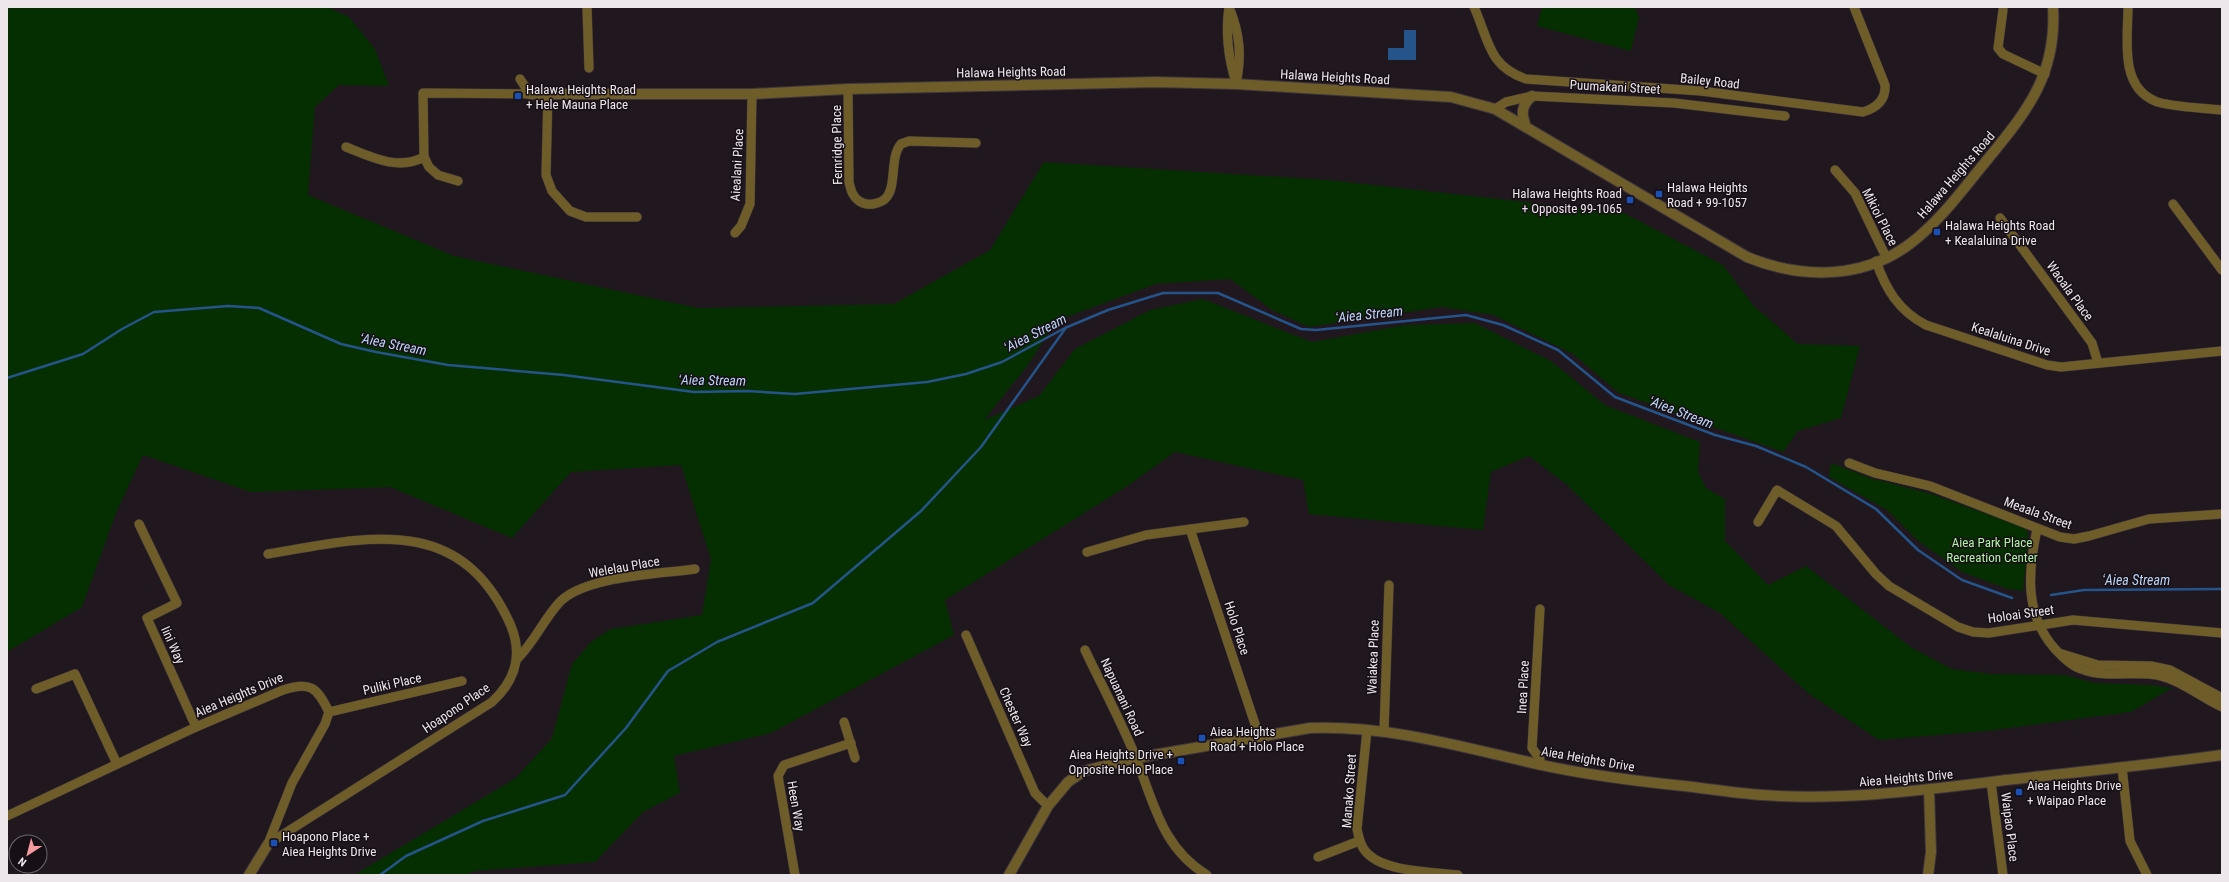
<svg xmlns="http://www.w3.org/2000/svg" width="2229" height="882" font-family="'Roboto Condensed',sans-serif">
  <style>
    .green { fill: #052f01 }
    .water { fill: #245489 }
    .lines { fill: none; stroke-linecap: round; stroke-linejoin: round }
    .stream { stroke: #245489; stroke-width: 2.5 }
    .minor-casing { stroke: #3d343c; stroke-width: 10 }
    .tertiary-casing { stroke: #3d343c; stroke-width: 12 }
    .minor { stroke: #6e5c29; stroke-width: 9 }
    .tertiary { stroke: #6e5c29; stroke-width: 10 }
    .transit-dot { fill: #1a4fb4; stroke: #170f16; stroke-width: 1.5 }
    .labels { text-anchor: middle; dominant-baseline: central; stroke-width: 3; stroke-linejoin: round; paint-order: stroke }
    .street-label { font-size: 13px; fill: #ede7ec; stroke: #170f16 }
    .poi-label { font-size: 13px; fill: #ede7ec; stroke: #170f16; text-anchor: start }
    .park-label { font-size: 13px; fill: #acf4a1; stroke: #170f16 }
    .water-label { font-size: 14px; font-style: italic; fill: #bad5f5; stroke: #170f16 }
  </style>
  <rect width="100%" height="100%" fill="#20171f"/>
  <g class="green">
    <polygon points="7,7 327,7 349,17 375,49 389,86 339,85 315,107 308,195 454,256 698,308 894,304 990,250 1044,162 1328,180 1624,213 1723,265 1754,306 1798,344 1860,346 1841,418 1798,431 1783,452 1619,393 1573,354 1493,315 1441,307 1309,327 1272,310 1230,279 1156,284 1056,321 1028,365 984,420 1039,396 1075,349 1150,310 1203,299 1312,342 1405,325 1475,323 1551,361 1605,405 1700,442 1698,472 1706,488 1725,499 1725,541 1768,585 1806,566 1912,648 1952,669 1991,674 2064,675 2096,683 2151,685 2172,688 2131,712 1987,731 1879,740 1809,694 1720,613 1669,585 1566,484 1529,456 1491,472 1483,530 1309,514 1303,480 1175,452 1126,487 945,600 954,635 771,733 674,756 680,793 643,812 595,862 474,871 466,875 354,875 516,778 552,738 572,664 592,641 611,629 702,615 711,559 681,465 571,472 512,538 390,487 251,492 143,455 116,513 82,607 7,652"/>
    <polygon points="1542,7 1635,7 1639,17 1631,51 1537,26"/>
    <polygon points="1831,463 1870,478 1932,494 2024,528 2028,532 2028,539 2023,591 2008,589 1964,573 1918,541 1887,510 1829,477"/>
  </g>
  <polygon class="water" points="1404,30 1416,30 1416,60 1388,60 1388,48 1404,48"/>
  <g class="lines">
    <g class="stream">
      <polyline points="7,378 83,354 122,329 154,312 228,306 259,308 341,344 376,352 448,365 564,375 694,392 747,391 795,394 927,382 966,374 1002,362 1065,328 1108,310 1163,293 1218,293 1301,329 1316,330 1466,315 1503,325 1558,350 1615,397 1715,435 1756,446 1806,467 1876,509 1918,550 1962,580 2012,598"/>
      <polyline points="2051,595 2084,590 2222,589"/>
      <polyline points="380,875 406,856 483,821 565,795 626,728 668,671 717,642 813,603 921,511 981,447 1065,329"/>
    </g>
    <defs>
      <g id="minor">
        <polyline points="587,7 589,68"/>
        <path d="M 1229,7 C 1240,34 1242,56 1236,84"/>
        <path d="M 1229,7 C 1225,34 1228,57 1236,83"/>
        <path d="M 1474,7 C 1489,40 1488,66 1526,79 L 1701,91 L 1863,112 C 1876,108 1886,100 1885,85 L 1854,7"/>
        <path d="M 2128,7 C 2128,38 2119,86 2155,101 C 2168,107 2206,108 2222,110"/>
        <polyline points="2003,10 1998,48 2003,54 2045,74"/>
        <polyline points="520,79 530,94"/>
        <path d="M 848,89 L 849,182 C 851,190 852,196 859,201 C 865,205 871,205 877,203 C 901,198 887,160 901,144 L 909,141 L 976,143"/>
        <polyline points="548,93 546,175 552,191 570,211 586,217 637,217"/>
        <polyline points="1495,109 1506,102 1532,96 1674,103 1785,116"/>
        <path d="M 346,147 C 371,157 398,171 424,157"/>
        <polyline points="1835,170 1855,193 1886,257"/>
        <polyline points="458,181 438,175 429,167 424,157 423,93 530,94"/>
        <polyline points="2173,204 2222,270"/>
        <polyline points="2000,218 2092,343 2098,363"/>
        <polyline points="735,233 741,226 750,204 752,94"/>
        <path d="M 1876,261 C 1886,290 1899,311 1926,325 L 2047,365 L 2061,367 L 2222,351"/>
        <polyline points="1849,463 1875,473 1930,486 2060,537 2074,539 2089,536 2149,519 2222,514"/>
        <polyline points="1758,522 1777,490 1836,526 1876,574 1889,586 1958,627 1973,632 1989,633 2073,620 2222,633"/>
        <polyline points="139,524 177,603 147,618 196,727"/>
        <polyline points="1190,529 1259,736"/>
        <path d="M 2037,529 C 2028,571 2024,614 2055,649 C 2064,658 2072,667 2084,670 C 2107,678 2133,671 2157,675 C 2181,680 2200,697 2222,707"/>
        <polyline points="1087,552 1146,535 1244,522"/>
        <polyline points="966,635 1035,793 1048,806"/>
        <path d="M 1085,650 C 1102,686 1121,721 1136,758 C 1154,803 1162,848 1207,875"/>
        <polyline points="2062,654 2098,665 2151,666 2170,670 2222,698"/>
        <path d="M 518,658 C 534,642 543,621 558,604 C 581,576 660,574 695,569"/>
        <polyline points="36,689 75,674 117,764"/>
        <polyline points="329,712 462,681"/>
        <polyline points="844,722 855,758"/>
        <path d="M 1367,730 L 1357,829 C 1359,838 1361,848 1368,854 C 1386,872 1433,872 1458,875"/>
        <polyline points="1384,731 1389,585"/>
        <polyline points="1539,765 1540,759 1532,748 1540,609"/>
        <polyline points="2122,767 2130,841 2147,875"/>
        <polyline points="1991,782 2003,875"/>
        <path d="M 7,816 L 196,727 L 283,690 C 310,681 317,687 329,712 L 325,724 L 292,783 L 268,844"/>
        <path d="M 268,844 L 492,702 C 515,681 523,656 511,626 C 461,512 368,537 268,554"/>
        <polyline points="1318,857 1359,841"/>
        <polyline points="795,875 778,776 784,765 851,743"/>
      </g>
      <g id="tertiary">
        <path d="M 530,94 L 752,94 L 848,89 L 1156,82 L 1236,84 L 1451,97 L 1495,109 L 1747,257 C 1801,279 1863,280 1911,243 C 1941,220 1963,189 1987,160 C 2027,111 2057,75 2053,7"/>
        <path d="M 1526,127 C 1521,113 1521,106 1532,96"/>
        <polyline points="249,875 268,844"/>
        <path d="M 1009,875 L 1048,806 L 1068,782 L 1084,771 L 1136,758 L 1310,728 C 1388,725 1462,747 1537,764 C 1586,775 1635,781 1684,786 C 1710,789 1736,793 1762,795 C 1844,801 1925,790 2006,780 C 2078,772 2150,765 2222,755"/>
        <polyline points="1928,875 1931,852 1929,790"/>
      </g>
    </defs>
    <use href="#minor" class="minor-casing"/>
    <use href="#tertiary" class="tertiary-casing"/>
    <use href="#minor" class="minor"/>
    <use href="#tertiary" class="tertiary"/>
  </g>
  <g class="transit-dot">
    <rect x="514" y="92" width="8" height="8" rx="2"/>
    <rect x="1655" y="190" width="8" height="8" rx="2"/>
    <rect x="1626" y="196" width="8" height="8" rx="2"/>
    <rect x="1933" y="228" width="8" height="8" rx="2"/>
    <rect x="1198" y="734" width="8" height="8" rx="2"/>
    <rect x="1177" y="757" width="8" height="8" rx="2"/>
    <rect x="2015" y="788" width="8" height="8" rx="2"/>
    <rect x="270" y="839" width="8" height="8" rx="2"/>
  </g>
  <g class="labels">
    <g class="street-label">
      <text transform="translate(1011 72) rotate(-1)">Halawa Heights Road</text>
      <text transform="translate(1335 77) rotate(3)">Halawa Heights Road</text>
      <text transform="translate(1710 81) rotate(6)">Bailey Road</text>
      <text transform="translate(1615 87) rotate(3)">Puumakani Street</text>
      <text transform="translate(837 145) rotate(-91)">Fernridge Place</text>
      <text transform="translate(737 165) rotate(-87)">Aiealani Place</text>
      <text transform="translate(1956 175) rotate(-49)">Halawa Heights Road</text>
      <text transform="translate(1880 217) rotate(63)">Mikioi Place</text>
      <text transform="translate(2070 291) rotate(54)">Waoala Place</text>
      <text transform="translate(2011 339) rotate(18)">Kealaluina Drive</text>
      <text transform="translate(2038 513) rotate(20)">Meaala Street</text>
      <text transform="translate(624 567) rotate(-10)">Welelau Place</text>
      <text transform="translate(2021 614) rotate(-8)">Holoai Street</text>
      <text transform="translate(1237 628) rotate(72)">Holo Place</text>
      <text transform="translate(173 645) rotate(66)">Iini Way</text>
      <text transform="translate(1373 657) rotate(-88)">Waiakea Place</text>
      <text transform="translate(392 684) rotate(-13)">Puliki Place</text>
      <text transform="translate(1523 687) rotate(-87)">Inea Place</text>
      <text transform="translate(239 695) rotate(-23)">Aiea Heights Drive</text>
      <text transform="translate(1122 697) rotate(65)">Napuanani Road</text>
      <text transform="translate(456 708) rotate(-34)">Hoapono Place</text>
      <text transform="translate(1016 717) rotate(66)">Chester Way</text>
      <text transform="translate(1588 759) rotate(10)">Aiea Heights Drive</text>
      <text transform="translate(1906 778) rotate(-5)">Aiea Heights Drive</text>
      <text transform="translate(1349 791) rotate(-86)">Manako Street</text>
      <text transform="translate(796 806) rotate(80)">Heen Way</text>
      <text transform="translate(2010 827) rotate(83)">Waipao Place</text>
    </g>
    <g class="poi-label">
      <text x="526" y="89">Halawa Heights Road<tspan x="526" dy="15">+ Hele Mauna Place</tspan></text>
      <text x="1667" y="187">Halawa Heights<tspan x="1667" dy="15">Road + 99-1057</tspan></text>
      <text x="1622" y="193" text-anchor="end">Halawa Heights Road<tspan x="1622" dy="15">+ Opposite 99-1065</tspan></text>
      <text x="1945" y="225">Halawa Heights Road<tspan x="1945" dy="15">+ Kealaluina Drive</tspan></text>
      <text x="1210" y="731">Aiea Heights<tspan x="1210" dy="15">Road + Holo Place</tspan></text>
      <text x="1173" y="754" text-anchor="end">Aiea Heights Drive +<tspan x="1173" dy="15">Opposite Holo Place</tspan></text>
      <text x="2027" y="785">Aiea Heights Drive<tspan x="2027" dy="15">+ Waipao Place</tspan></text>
      <text x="282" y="836">Hoapono Place +<tspan x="282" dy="15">Aiea Heights Drive</tspan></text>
    </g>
    <g class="park-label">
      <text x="1992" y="542">Aiea Park Place<tspan x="1992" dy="15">Recreation Center</tspan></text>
    </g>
    <g class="water-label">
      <text transform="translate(1369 314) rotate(-6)">ʻAiea Stream</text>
      <text transform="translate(1035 333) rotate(-27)">ʻAiea Stream</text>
      <text transform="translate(393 344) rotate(11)">ʻAiea Stream</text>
      <text transform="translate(712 380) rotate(1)">ʻAiea Stream</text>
      <text transform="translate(1681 412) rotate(21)">ʻAiea Stream</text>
      <text x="2136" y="580">ʻAiea Stream</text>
    </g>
  </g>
  <rect width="2229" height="882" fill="none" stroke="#ede7ec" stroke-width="16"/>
  <g transform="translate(28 854) rotate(216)"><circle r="19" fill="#170f16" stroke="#6d656c"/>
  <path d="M0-3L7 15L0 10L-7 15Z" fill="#f49aa0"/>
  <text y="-6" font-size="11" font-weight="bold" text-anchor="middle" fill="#ede7ec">N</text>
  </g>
</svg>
